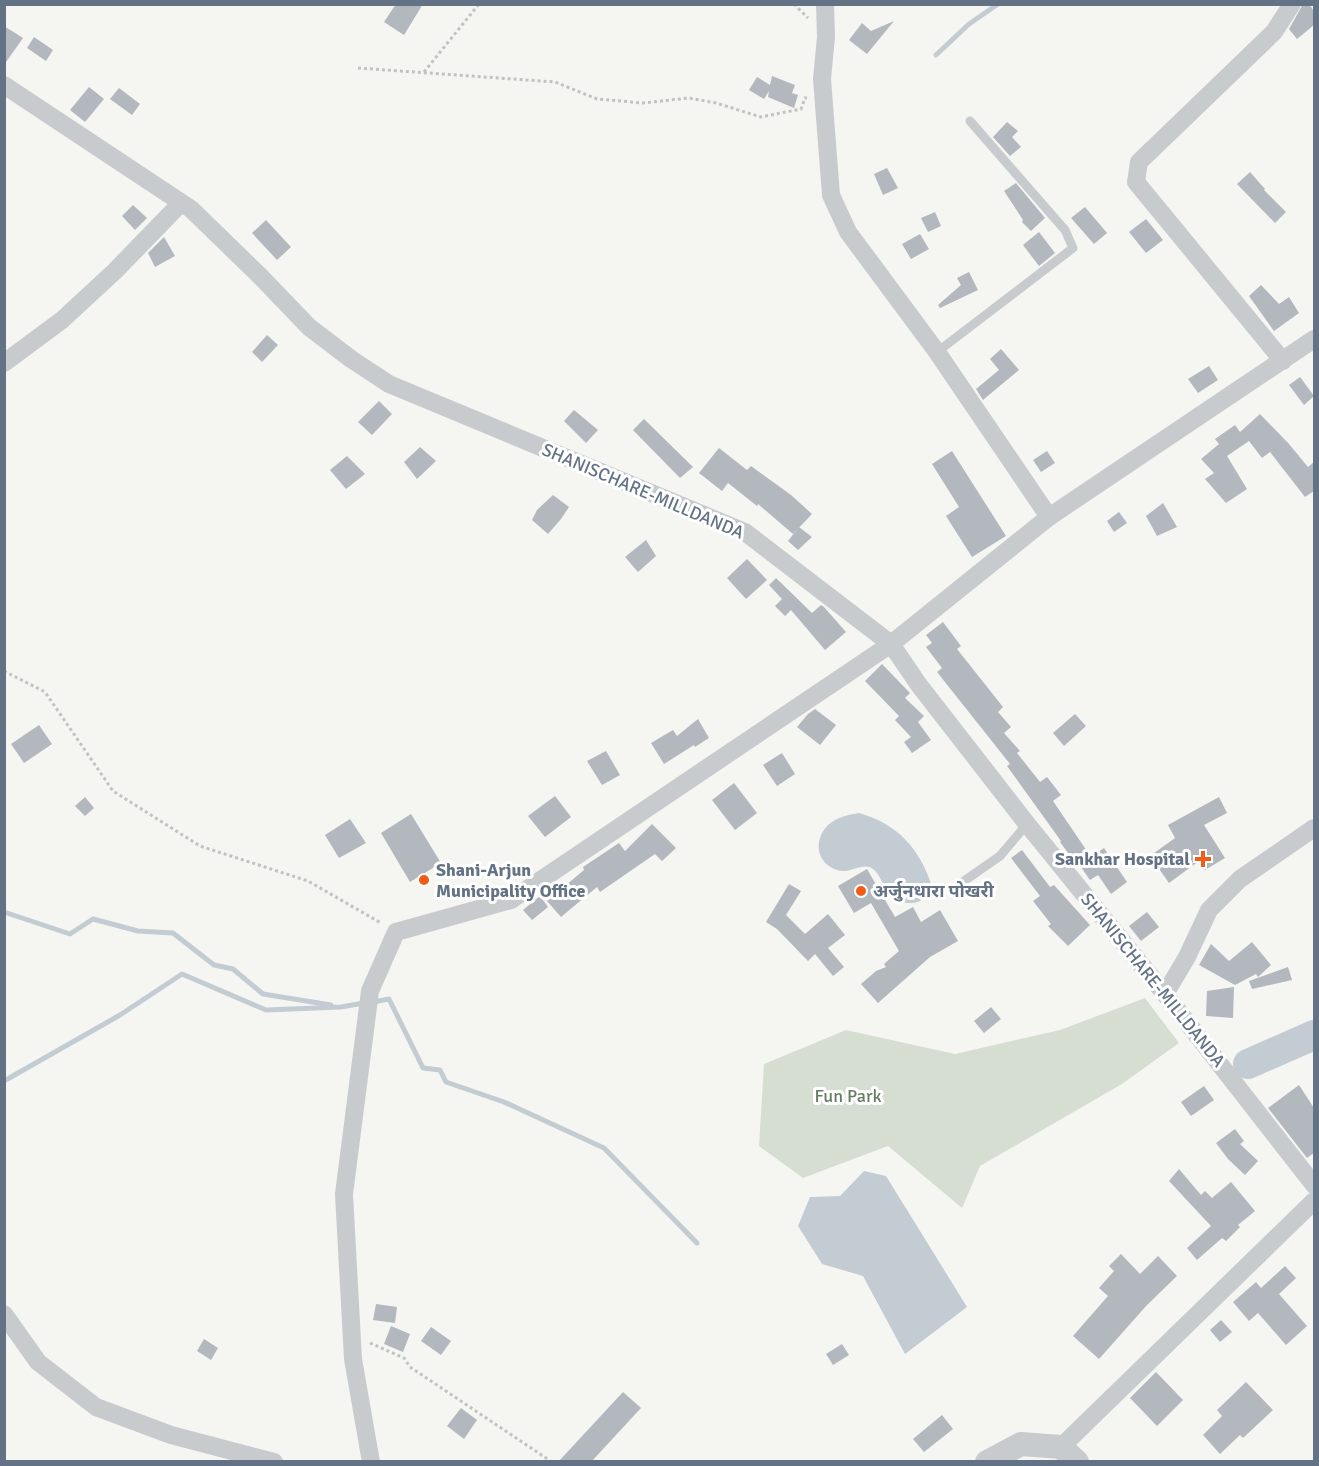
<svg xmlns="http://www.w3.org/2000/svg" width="1319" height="1466" font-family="Signika,'Noto Sans Devanagari',sans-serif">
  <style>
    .green { fill: #d6ded2 }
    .water { fill: #c3ccd2 }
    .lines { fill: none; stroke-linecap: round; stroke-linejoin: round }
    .stream { stroke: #c3ccd2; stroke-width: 5 }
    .river { stroke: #c3ccd2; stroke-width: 30 }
    .building { fill: #b2b8be }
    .path { stroke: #c1c2c4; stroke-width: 3; stroke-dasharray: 3 3; stroke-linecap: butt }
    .service { stroke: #c8cbce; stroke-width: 9 }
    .minor { stroke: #c8cbce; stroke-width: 18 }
    .tertiary { stroke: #c8cbce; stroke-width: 24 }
    .poi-dot { fill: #ef5d19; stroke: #fff; stroke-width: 2 }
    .labels { text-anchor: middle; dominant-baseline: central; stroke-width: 6; stroke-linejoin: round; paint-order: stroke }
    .street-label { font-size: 18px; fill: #637385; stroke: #fff }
    .poi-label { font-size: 18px; font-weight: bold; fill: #637385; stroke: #fff; text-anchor: start }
    .park-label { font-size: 18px; fill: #657c62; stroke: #fff }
  </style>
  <rect width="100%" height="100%" fill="#f5f6f2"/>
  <polygon class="green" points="1145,998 1179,1043 1122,1084 980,1166 962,1208 888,1146 803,1178 759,1146 764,1064 846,1030 955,1054 1060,1030"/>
  <g class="water">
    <path d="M 859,813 C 898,824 919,848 932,886 C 923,907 908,906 890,897 C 884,889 881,875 873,869 C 863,861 849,875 837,870 C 816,863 813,840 828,825 C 837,817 848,815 859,813 Z"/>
    <polygon points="864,1171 886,1176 967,1307 905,1354 863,1276 822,1264 798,1226 810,1197 840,1196"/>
  </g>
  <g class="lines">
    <g class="stream">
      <polyline points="936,55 969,24 998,4"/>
      <polyline points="4,912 70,934 93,919 138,931 173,933 214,965 233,969 263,994 331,1005"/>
      <polyline points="373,1002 389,999 423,1068 440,1070 446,1082 504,1102 604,1148 697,1243"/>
      <polyline points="4,1081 120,1015 182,974 266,1010 341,1007 364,1003"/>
    </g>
    <polyline class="river" points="1248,1064 1314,1035"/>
  </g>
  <g class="building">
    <polygon points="396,4 423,4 404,35 384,22"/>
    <polygon points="1303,4 1309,4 1314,11 1314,25 1297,39 1289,29"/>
    <polygon points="894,21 867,54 849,40 862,23 871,31"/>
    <polygon points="4,26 23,38 4,65"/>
    <polygon points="34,37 53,50 46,61 27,48"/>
    <polygon points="772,76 795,85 792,93 798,95 794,108 768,97 769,91 764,99 749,90 757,77 770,85"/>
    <polygon points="89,87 104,99 85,122 70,110"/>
    <polygon points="119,88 140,104 132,115 110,99"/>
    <polygon points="1007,122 1018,131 1012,137 1021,147 1010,156 993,137"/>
    <polygon points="887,168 898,188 883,195 874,174"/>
    <polygon points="1250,172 1265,189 1264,190 1286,212 1275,223 1237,184"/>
    <polygon points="1016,183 1045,218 1031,231 1022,222 1023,220 1004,191"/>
    <polygon points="133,205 147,218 135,230 122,216"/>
    <polygon points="1085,207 1107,233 1094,244 1071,218"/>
    <polygon points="935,212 941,226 928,232 921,218"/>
    <polygon points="1146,219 1163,240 1146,253 1129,232"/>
    <polygon points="266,220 291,247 277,260 252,233"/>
    <polygon points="1039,232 1055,253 1039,266 1023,245"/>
    <polygon points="920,234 929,249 911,259 902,244"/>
    <polygon points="164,237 175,256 155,267 148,253"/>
    <polygon points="969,272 978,290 940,308 938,305 961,285 957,278"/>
    <polygon points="1261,285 1279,304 1289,297 1299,313 1274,331 1249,296"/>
    <polygon points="267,335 278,345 262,362 252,352"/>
    <polygon points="1001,349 1019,370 983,400 976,389 999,370 990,359"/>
    <polygon points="1209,366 1218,380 1198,393 1188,379"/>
    <polygon points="1300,377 1314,396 1304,405 1289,385"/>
    <polygon points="379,401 392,414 372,435 358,422"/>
    <polygon points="574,410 598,430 586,443 564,421"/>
    <polygon points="1260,414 1289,444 1308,467 1314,462 1314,491 1305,497 1270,452 1262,458 1249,441 1227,456 1247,489 1226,503 1205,479 1214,473 1201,459 1219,444 1215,439 1235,425 1240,432"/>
    <polygon points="644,419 693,467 680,478 633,430"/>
    <polygon points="420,447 436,461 417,479 404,462"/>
    <polygon points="719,448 747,470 751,466 791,495 812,514 793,534 758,504 757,506 728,483 722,491 699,473"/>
    <polygon points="952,451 1006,536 972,557 946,516 959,507 932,464"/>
    <polygon points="1047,451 1055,463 1041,472 1033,460"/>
    <polygon points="347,456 365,474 346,489 330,470"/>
    <polygon points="553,495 569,507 561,519 548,534 532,520 537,510"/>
    <polygon points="1163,503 1177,527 1157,536 1146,516"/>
    <polygon points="1119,512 1127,523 1114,532 1107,521"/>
    <polygon points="799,527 812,537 798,550 788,541"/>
    <polygon points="646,540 656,556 638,572 625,557"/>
    <polygon points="747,559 767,580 746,599 727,578"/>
    <polygon points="776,578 812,613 821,605 824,607 846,632 825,650 791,610 785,616 775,606 782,599 769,585"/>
    <polygon points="943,622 961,646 957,649 1003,707 998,712 1011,727 1004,733 1020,751 1017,753 1040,782 1047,777 1061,795 1053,801 1091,857 1104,848 1127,882 1111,894 1098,875 1090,880 1076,860 1074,861 1060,842 1061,841 1007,766 1010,764 937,672 942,668 926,647 932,643 926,635"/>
    <polygon points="882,664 910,693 905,698 924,716 918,722 931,740 912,753 904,742 911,737 895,720 899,716 865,681"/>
    <polygon points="815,709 836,725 820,745 797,727 808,714"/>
    <polygon points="1075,714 1086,726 1064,746 1053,733"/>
    <polygon points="698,719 709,738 695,747 694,745 664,764 651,743 673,730 677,736"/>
    <polygon points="39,725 52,744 24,763 11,744"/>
    <polygon points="606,751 620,775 602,785 587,761"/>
    <polygon points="782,753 795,774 777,786 763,765"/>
    <polygon points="734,783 757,813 735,830 712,800"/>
    <polygon points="555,796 571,817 545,837 528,816"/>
    <polygon points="85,797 94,808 85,816 75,806"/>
    <polygon points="1219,797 1227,813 1204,825 1225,858 1205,870 1199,861 1169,883 1150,856 1175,838 1168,825"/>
    <polygon points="411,814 441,863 410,882 381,833"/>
    <polygon points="350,819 366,843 339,858 325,835"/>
    <polygon points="652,824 676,848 662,861 655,854 600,892 597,887 561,917 547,901 584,870 583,867 619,843 625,851"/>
    <polygon points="1022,850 1050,887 1054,885 1090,925 1068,946 1048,926 1051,924 1033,901 1040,896 1011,858"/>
    <polygon points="867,869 895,917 913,907 921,922 940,910 958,941 930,957 878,1003 861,984 876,971 886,967 884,964 899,951 871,903 854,913 838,886"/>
    <polygon points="789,884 801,891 786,915 805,934 828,914 845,935 828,948 844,967 833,976 815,954 808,961 777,929 766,922"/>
    <polygon points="540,896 548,907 532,920 523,910"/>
    <polygon points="1147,912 1159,927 1141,941 1129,926"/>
    <polygon points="1252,942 1271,965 1258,977 1256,974 1235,985 1199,965 1211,944 1229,961"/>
    <polygon points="1288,967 1292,980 1252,989 1249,981"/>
    <polygon points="1234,987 1233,1018 1206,1016 1207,991"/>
    <polygon points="991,1007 1001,1019 984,1033 974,1021"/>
    <polygon points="1299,1085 1314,1108 1314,1153 1307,1158 1268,1108"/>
    <polygon points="1204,1086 1214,1100 1191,1116 1181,1102"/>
    <polygon points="1235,1129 1244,1141 1240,1144 1258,1161 1245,1175 1228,1159 1216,1143"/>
    <polygon points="1179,1169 1201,1195 1205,1191 1212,1198 1231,1182 1255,1211 1238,1225 1240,1227 1226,1241 1222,1238 1197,1260 1187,1248 1211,1226 1169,1181"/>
    <polygon points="1121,1254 1140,1274 1158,1256 1177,1276 1147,1305 1099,1359 1073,1336 1108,1296 1099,1288 1114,1271 1109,1266"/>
    <polygon points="1285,1266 1296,1278 1279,1294 1307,1326 1286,1345 1258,1313 1249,1321 1233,1302 1256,1282 1261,1288"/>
    <polygon points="376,1304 397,1307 395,1323 373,1320"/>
    <polygon points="1221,1320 1232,1332 1220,1342 1210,1330"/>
    <polygon points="391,1326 410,1334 403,1352 384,1344"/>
    <polygon points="431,1327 451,1341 441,1355 421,1341"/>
    <polygon points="204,1339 218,1348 211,1360 197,1351"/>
    <polygon points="842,1344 849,1355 833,1365 826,1354"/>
    <polygon points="1156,1372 1183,1400 1157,1426 1130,1398"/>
    <polygon points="1246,1382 1273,1410 1243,1438 1240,1435 1220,1454 1203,1435 1222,1416 1217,1410"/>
    <polygon points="623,1392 641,1408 592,1461 559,1461"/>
    <polygon points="461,1408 477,1420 464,1439 447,1426"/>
    <polygon points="942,1415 953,1429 924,1452 913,1439"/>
  </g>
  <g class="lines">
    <g class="path">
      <polyline points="794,4 808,18"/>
      <polyline points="358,68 555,82 597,99 643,103 689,98 716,103 761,117 801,109 805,98 807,98"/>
      <polyline points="424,72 479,4"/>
      <polyline points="4,671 45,692 113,791 200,846 308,881 381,923"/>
      <polyline points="370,1343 404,1358 410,1367 552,1462"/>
    </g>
    <g class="service">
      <polyline points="937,352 1073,248 1065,230 970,121"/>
      <polyline points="954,888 1000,856 1027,824"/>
    </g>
    <g class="minor">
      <polyline points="825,4 826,37 822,79 831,195 848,232 937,352 1049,517"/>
      <polyline points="4,85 191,209 260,276 309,327 351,359 389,384 745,532 891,644 919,685 1027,824 1165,994 1314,1185"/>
      <polyline points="1283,361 1136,182 1139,162 1274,32 1292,4"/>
      <polyline points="4,363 62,320 115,271 181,203"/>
      <polyline points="1165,994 1187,957 1209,910 1240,879 1314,828"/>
      <polyline points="4,1314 38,1362 96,1407 171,1435 274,1462"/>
      <polyline points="1061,1447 1314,1201"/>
      <polyline points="371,1462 353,1359 344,1194 370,991 396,932 511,900 891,644 1049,517 1314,339"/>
    </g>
    <polyline class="tertiary" points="987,1462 1021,1444 1061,1447 1077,1462"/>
  </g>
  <g class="poi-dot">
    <path d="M1200 850h6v6h6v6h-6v6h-6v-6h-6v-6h6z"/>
    <circle cx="424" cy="880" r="6"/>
    <circle cx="861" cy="891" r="6"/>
  </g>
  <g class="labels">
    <g class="street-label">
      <text transform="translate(643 491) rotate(23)">SHANISCHARE-MILLDANDA</text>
      <text transform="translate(1153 980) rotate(51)">SHANISCHARE-MILLDANDA</text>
    </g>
    <g class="poi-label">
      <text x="1190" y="859" text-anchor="end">Sankhar Hospital</text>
      <text x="436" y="870">Shani-Arjun<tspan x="436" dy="21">Municipality Office</tspan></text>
      <text x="873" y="891">अर्जुनधारा पोखरी</text>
    </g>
    <g class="park-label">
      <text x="848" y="1096">Fun Park</text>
    </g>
  </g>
  <rect width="1319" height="1466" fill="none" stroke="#637385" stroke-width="12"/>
</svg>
